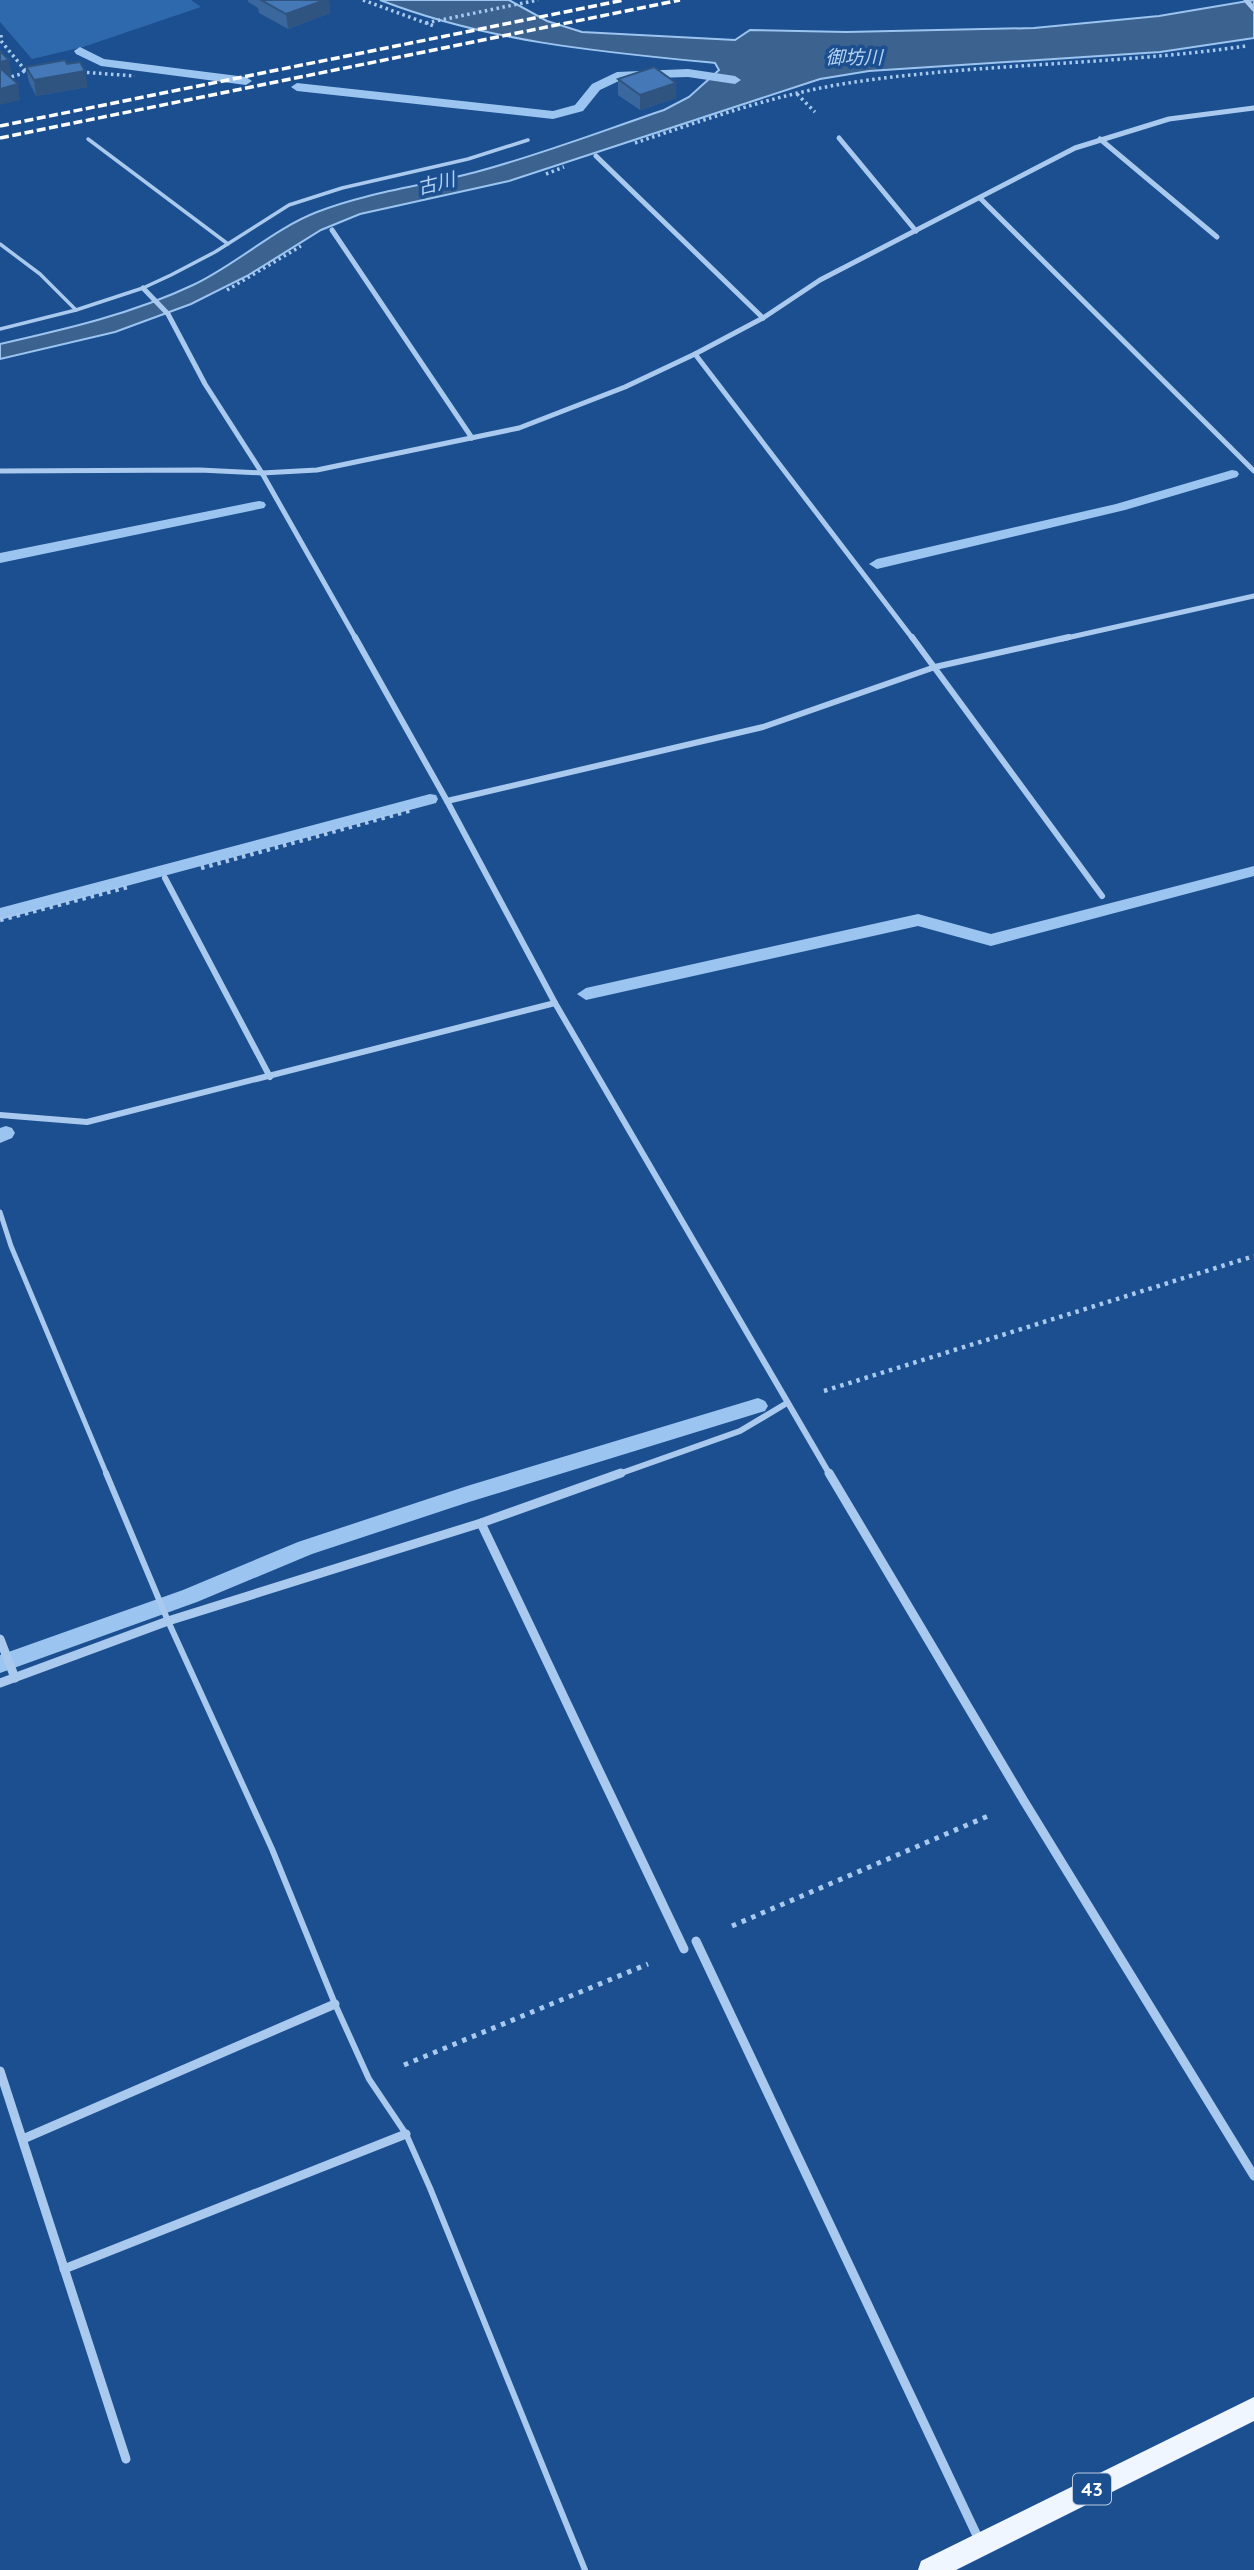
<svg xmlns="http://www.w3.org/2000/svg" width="1254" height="2570" font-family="Quicksand,'Noto Sans JP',sans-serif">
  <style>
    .green { fill: #2e69ad }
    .water { fill: #3c6290; stroke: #9cc4f0; stroke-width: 2 }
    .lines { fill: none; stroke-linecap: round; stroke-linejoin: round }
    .stream { fill: #9cc4f0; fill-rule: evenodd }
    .path-far2 { stroke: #a9c9ee; stroke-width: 3.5; stroke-dasharray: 2.5 3.5; stroke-linecap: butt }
    .path-far1 { stroke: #a9c9ee; stroke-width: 4.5; stroke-dasharray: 3.5 5; stroke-linecap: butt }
    .path { stroke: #a9c9ee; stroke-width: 5; stroke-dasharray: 4.5 6; stroke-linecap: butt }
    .service-far2 { stroke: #a9c9ee; stroke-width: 3.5 }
    .service-far1 { stroke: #a9c9ee; stroke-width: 5 }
    .service { stroke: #a9c9ee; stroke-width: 6 }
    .minor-far2 { stroke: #a9c9ee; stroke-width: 5 }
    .minor-far1 { stroke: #a9c9ee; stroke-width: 6 }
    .minor { stroke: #a9c9ee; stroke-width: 9 }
    .primary { fill: #f0f6ff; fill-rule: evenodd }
    .rail { stroke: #fff; stroke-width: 3.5; stroke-dasharray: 9 3.5; stroke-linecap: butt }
    .wall { fill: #3a679d }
    .shaded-wall { fill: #305480 }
    .building { fill: #4478b7; stroke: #305480; stroke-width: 2 }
    .labels { text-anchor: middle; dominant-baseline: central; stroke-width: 7; stroke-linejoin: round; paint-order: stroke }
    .far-water-label { font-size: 19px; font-style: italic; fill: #b5d3f5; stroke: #1b4f8f }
    .shield { fill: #1b4f8f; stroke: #bbcadd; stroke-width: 2 }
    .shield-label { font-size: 19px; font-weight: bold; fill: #fff }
  </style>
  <rect width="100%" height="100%" fill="#1b4f8f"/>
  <polygon class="green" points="0,0 191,0 201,7 83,47 32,59 0,22"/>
  <path class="water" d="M 380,0 L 509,0 L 547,21 L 582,32 L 735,40 L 750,30 L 846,32 L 1034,28 L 1159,16 L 1254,0 L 1254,38 L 1160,52 L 869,71 L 820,79 L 509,181 L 360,214 L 321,230 L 247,276 L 191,304 L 115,332 L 0,359 L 0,344 C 66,329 132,314 193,285 C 236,265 273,229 317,212 C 368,192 423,186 476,172 C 540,155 602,131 664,110 L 689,97 L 719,70 L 715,63 C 601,52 488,42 380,0 Z"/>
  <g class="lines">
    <g class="stream">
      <polygon points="80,47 104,59 246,77 252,81 246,85 101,66 76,54 74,51"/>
      <polygon points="688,69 735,76 741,80 735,84 688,77 623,79 600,90 583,111 553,119 297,91 291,87 297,83 553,111 575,105 592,84 617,72"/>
      <polygon points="1232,470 1237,471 1239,474 1237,477 1125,510 877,569 869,564 877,559 1116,504"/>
      <polygon points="259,501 264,502 266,505 264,508 0,563 0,553"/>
      <polygon points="430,794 436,795 438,799 436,803 0,920 0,908"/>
      <polygon points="1254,866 1254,876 991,946 918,926 586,1000 577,994 586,988 918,914 991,934"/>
      <polygon points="6,1126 12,1128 15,1133 12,1138 0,1143 0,1128"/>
      <polygon points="758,1398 765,1401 768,1406 765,1411 469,1502 312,1554 197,1602 0,1673 0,1655 183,1590 298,1542 467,1486"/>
    </g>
    <g class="path-far2">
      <polyline points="363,0 434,26"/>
      <polyline points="426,23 538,0"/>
      <polyline points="1,35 1,41 25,70 30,70"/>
      <polyline points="81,72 135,76"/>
      <polyline points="0,80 21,74 25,70"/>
      <polyline points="797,94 815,112"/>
      <path d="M 635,143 C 707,119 779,93 855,82 C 984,63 1116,65 1246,46"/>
      <polyline points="546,174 564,167"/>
      <polyline points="227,290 301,246"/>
    </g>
    <g class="path-far1">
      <polyline points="201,868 412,810"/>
      <polyline points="0,920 128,887"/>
      <polyline points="824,1391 1254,1256"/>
    </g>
    <g class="path">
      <polyline points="732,1926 988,1816"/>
      <polyline points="404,2065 648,1964"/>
    </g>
    <g class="service-far2">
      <polyline points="88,139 228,244"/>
      <polyline points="0,244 40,274 76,310 0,329"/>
      <polyline points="76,310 143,288 171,275 215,252 289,205 342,188 468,159 528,140"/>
    </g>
    <polyline class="service-far1" points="0,1212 11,1246 107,1475"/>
    <polyline class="service" points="106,1473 168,1621 272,1849 335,2004 369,2079 406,2134 430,2188 585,2570"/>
    <g class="minor-far2">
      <polyline points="1246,0 1254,9"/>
      <polyline points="839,138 916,231"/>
      <polyline points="1100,139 1217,237"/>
      <polyline points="596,156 763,318"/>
      <polyline points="980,198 1254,471"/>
      <polyline points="332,230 472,438"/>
      <polyline points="143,288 168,314 205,384 262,473 356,639"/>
      <polyline points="695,354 913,639"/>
      <polyline points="0,471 200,470 262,473 317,470 519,428 625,387 695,354 763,318 820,280 1075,148 1169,119 1254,108"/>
      <polyline points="1062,639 1254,596"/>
    </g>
    <g class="minor-far1">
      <polyline points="355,637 447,801 555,1003 830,1475"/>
      <polyline points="912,637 1102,896"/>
      <polyline points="447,801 763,727 935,667 1069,637"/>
      <polyline points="165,878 270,1077"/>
      <polyline points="0,1115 87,1122 555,1003"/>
      <polyline points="616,1475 740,1431 787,1403"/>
    </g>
    <g class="minor">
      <polyline points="829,1473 1024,1801 1254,2176"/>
      <polyline points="481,1523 684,1949"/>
      <polyline points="0,1639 15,1678"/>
      <polyline points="0,1683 168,1621 481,1523 621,1473"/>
      <polyline points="696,1941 980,2542"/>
      <polyline points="0,2071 126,2459"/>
      <polyline points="23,2139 335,2004"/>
      <polyline points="64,2269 406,2134"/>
    </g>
    <polygon class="primary" points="1254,2397 1254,2421 956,2570 918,2570 921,2561"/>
    <g class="rail">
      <polyline points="0,126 624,0"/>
      <polyline points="0,138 680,0"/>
    </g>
  </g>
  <g class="wall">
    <polygon points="248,0 329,0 330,13 288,29 259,13 258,8 248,2"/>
    <polygon points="26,67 88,87 36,96 29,82"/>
    <polygon points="618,79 676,83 676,98 640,110 618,95"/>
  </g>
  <g class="shaded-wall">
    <polygon points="325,0 329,0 330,13 288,29 286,14"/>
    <polygon points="9,60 12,75 0,78 0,62"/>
    <polygon points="85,71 88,87 36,96 34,80"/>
    <polygon points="676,83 676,98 640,110 640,95"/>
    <polygon points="18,84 20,100 0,105 0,89"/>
  </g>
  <g class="building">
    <polygon points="261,0 325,0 286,14"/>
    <polygon points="0,51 9,60 0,62"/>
    <polygon points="65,60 67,64 80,62 85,71 34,80 26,67"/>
    <polygon points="654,67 676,83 640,95 618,79"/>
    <polygon points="0,68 18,84 0,89"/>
  </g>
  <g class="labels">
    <g class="far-water-label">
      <text x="854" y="57">御坊川</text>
      <text transform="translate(436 183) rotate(-14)">古川</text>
    </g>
    <rect class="shield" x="1073" y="2473.5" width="38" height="31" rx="5"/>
    <g class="shield-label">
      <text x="1092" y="2489">43</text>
    </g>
  </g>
</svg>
